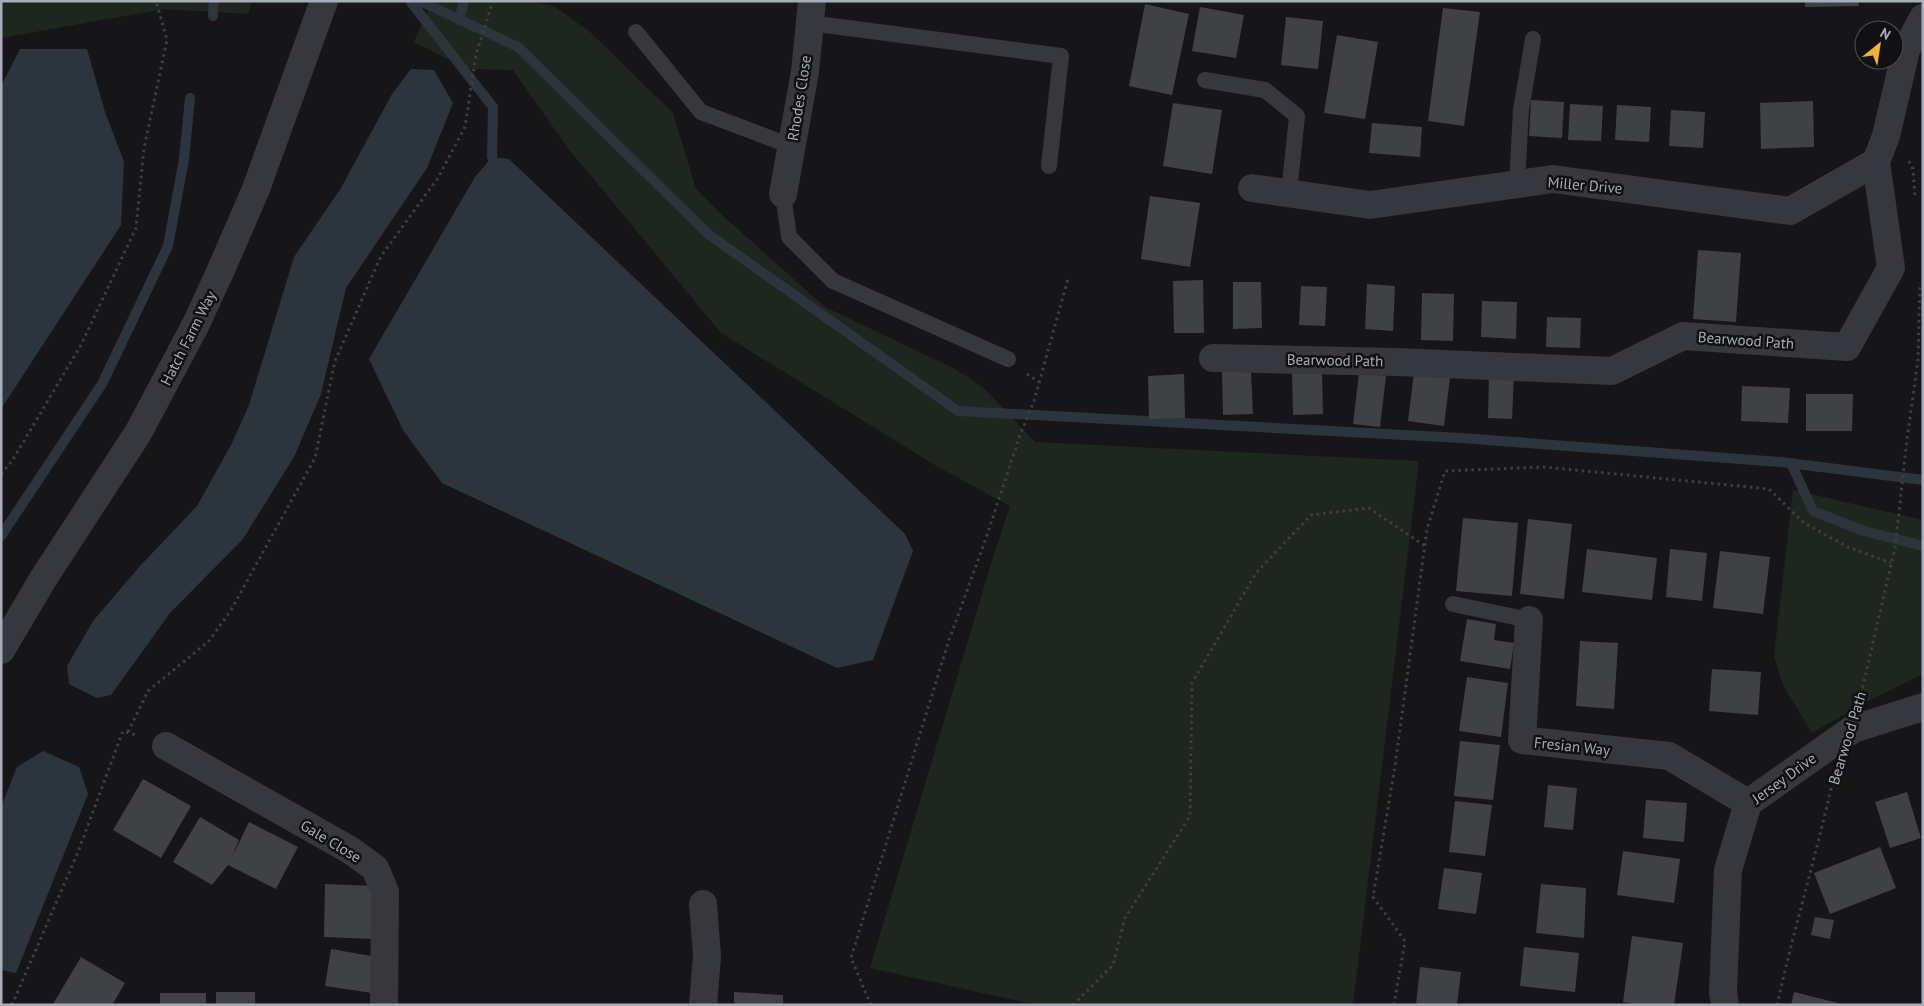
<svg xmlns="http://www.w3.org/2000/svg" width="1924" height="1006" font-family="'PT Sans',sans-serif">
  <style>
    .green { fill: #1e261f }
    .water { fill: #2c353c }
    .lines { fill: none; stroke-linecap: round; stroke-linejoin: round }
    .stream { stroke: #2c353c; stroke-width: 10 }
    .building { fill: #404145 }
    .path { stroke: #3d3f44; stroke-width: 3; stroke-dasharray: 2.5 4; stroke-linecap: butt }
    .service { stroke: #37383d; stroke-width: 16 }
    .minor { stroke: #37383d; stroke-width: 28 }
    .tertiary { stroke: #37383d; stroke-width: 28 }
    .labels { text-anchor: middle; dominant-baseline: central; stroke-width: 5; stroke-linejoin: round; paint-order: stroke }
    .street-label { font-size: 15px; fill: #a8adb8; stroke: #111113 }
  </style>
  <rect width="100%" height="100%" fill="#161618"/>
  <g class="green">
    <polygon points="1,1 252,1 248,14 164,9 1,38"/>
    <polygon points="432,1 528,1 554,6 590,32 673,113 696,189 721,214 825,307 955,369 984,388 1035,442 1419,461 1353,1005 1036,1005 870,968 990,567 1010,506 938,467 721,333 567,147 513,70 468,69 414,42"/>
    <polygon points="1793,490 1923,520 1923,674 1870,700 1812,733 1783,685 1774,656"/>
  </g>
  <g class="water">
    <polygon points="20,49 87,49 105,112 124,162 121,225 1,409 1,86"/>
    <polygon points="411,69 434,70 453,103 427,168 346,288 321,394 294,457 243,539 170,613 111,695 97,698 69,684 67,666 93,621 140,566 197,506 231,445 249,405 294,257 341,188 392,94"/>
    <polygon points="492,157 509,159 905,534 913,551 873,660 837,668 442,483 403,430 369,359 475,177"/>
    <polygon points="43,751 79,767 88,794 16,973 1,970 1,807 17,767"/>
  </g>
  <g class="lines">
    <g class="stream">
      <polyline points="410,1 493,107 492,157"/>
      <polyline points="420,1 518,47 708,234 958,411 1461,438 1781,462 1923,480"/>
      <polyline points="213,16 214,1"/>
      <polyline points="459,20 464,1"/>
      <polyline points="1791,463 1813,511 1864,531 1923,546"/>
      <polyline points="1,536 102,384 168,246 184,159 190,98"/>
    </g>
  </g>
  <g class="building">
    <polygon points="1805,1 1858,1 1859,6 1805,7"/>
    <polygon points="1145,4 1189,14 1172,95 1129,86"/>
    <polygon points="1200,7 1244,15 1236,58 1192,51"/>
    <polygon points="1443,8 1480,12 1464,126 1428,121"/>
    <polygon points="1286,17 1323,21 1318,69 1281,65"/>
    <polygon points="1337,35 1378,42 1365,119 1324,113"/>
    <polygon points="1531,100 1564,102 1562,138 1529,136"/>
    <polygon points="1813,101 1814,147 1761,149 1760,103"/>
    <polygon points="1173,103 1222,110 1212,174 1163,166"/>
    <polygon points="1570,104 1603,106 1601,141 1568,140"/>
    <polygon points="1617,105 1651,107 1649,142 1615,140"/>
    <polygon points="1671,110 1705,112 1703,148 1669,146"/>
    <polygon points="1372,123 1422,127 1420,157 1369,153"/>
    <polygon points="1150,196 1200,203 1190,267 1141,259"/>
    <polygon points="1698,250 1741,253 1736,322 1693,319"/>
    <polygon points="1203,280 1204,333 1174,333 1173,281"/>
    <polygon points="1233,282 1261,282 1262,328 1233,329"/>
    <polygon points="1367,284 1395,286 1393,331 1365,329"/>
    <polygon points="1301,286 1327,287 1325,326 1299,325"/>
    <polygon points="1422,293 1454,294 1453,341 1421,340"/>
    <polygon points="1482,301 1517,302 1516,339 1481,337"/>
    <polygon points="1547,317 1581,318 1580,348 1546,347"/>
    <polygon points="1322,371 1323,414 1293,415 1292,372"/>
    <polygon points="1222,372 1251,372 1253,414 1223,415"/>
    <polygon points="1359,373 1386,376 1380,427 1353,424"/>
    <polygon points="1414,373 1450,378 1444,426 1408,421"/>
    <polygon points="1489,373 1514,374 1512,419 1488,418"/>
    <polygon points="1184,374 1185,418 1149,419 1148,376"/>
    <polygon points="1742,386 1790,388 1788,423 1741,421"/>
    <polygon points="1806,394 1853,394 1852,431 1806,431"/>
    <polygon points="1463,518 1518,523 1512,596 1456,591"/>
    <polygon points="1528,519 1572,524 1564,599 1520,594"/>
    <polygon points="1587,549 1657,558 1652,600 1582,592"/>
    <polygon points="1670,549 1707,553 1702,601 1666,597"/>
    <polygon points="1720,551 1770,557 1763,614 1713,608"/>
    <polygon points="1467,619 1496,624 1494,640 1514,643 1510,669 1460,661"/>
    <polygon points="1580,641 1618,643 1614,709 1576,706"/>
    <polygon points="1712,669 1761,672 1758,715 1709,711"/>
    <polygon points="1467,677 1508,683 1501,737 1459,731"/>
    <polygon points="1460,741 1500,745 1493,800 1454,796"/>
    <polygon points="143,779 191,806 161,858 113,830"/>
    <polygon points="1548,785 1577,788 1573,830 1544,827"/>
    <polygon points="1907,792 1921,838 1890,848 1875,802"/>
    <polygon points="1646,800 1687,803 1684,842 1643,838"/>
    <polygon points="1455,801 1492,805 1485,856 1449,852"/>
    <polygon points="200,817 239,840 231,859 249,822 298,847 276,889 228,865 212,885 173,862"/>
    <polygon points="1880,847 1896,888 1830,914 1814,873"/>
    <polygon points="1623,851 1680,859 1674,903 1617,895"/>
    <polygon points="1444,868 1482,873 1476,914 1438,909"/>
    <polygon points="325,884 377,886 375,939 324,937"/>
    <polygon points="1541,884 1586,888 1584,938 1536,933"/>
    <polygon points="1815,917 1834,920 1830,939 1811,935"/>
    <polygon points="1632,936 1683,943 1674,1005 1641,1005 1623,1002"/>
    <polygon points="1524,947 1579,953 1575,992 1520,986"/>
    <polygon points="331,949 377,957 372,993 325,986"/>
    <polygon points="81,957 125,983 112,1005 53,1004"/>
    <polygon points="1420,967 1461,972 1457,1005 1416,1005"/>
    <rect x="216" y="992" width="39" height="13"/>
    <polygon points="734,992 783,995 783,1005 734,1005"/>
    <polygon points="1794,992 1842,1004 1841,1005 1791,1005"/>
    <rect x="160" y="993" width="46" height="12"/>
  </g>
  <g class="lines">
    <g class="path">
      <polyline points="1909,161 1913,169 1915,197"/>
      <polyline points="1027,374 1039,382"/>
      <polyline points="1,474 12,461 81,345 136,228 144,148 167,40 156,1"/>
      <polyline points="1861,694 1895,548 1907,439 1918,360 1920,283"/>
      <polyline points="128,732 148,691 209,641 231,610 315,458 335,361 381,256 438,178 465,127 476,55 493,1"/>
      <polyline points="12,1005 78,852 123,731 138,736"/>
      <polyline points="871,1005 851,958 948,643 986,538 1020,435 1034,401 1068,279"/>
      <polyline points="1073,1005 1113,965 1125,918 1190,816 1192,683 1256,573 1311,515 1369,508 1425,546"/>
      <polyline points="1394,1005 1405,941 1373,897 1395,766 1427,529 1445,471 1544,467 1769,489 1804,523 1848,547 1891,563"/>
      <path d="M 1777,1005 C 1794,929 1816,856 1833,780"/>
    </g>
    <g class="service">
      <polyline points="810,23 1061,56 1049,166"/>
      <polyline points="636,32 701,112 791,146"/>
      <polyline points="1205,80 1265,90 1297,116 1289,193"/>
      <polyline points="1517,184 1521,110 1533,39"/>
      <polyline points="783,194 789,237 833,281 1008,359"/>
      <polyline points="1453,604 1529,620"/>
    </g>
    <g class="minor">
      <polyline points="1252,188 1370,205 1553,179 1790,211 1876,162"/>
      <polyline points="783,194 805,72 812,1"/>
      <polyline points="1213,358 1395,362 1612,371 1683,336 1847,347 1891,268 1876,162 1886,136 1906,50 1923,18"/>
      <polyline points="1529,620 1522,740 1669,756 1748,803"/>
      <polyline points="166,746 350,850 375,868 385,892 384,1005"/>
      <polyline points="703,1005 707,956 703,904"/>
      <polyline points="1725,1005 1723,992 1728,870 1748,803 1853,729 1923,707"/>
    </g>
    <polyline class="tertiary" points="1,650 43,579 138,433 196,324 220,272 256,189 324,1"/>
  </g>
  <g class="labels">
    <g class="street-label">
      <text transform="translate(799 98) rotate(-81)">Rhodes Close</text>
      <text transform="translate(1585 185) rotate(5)">Miller Drive</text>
      <text transform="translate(188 338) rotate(-63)">Hatch Farm Way</text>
      <text transform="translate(1746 340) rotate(4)">Bearwood Path</text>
      <text transform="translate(1335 360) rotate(1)">Bearwood Path</text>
      <text transform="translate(1847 738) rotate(-73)">Bearwood Path</text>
      <text transform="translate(1572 746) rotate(6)">Fresian Way</text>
      <text transform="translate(1784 778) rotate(-36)">Jersey Drive</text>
      <text transform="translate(331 841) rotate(31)">Gale Close</text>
    </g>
  </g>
  <rect width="1924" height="1006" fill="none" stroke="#a8adb8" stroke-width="5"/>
  <g transform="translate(1879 45) rotate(30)"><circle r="24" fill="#111113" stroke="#4d4f55"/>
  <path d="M0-4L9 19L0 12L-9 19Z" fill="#f2b134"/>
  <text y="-8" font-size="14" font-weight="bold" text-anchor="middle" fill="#a8adb8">N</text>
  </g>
</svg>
